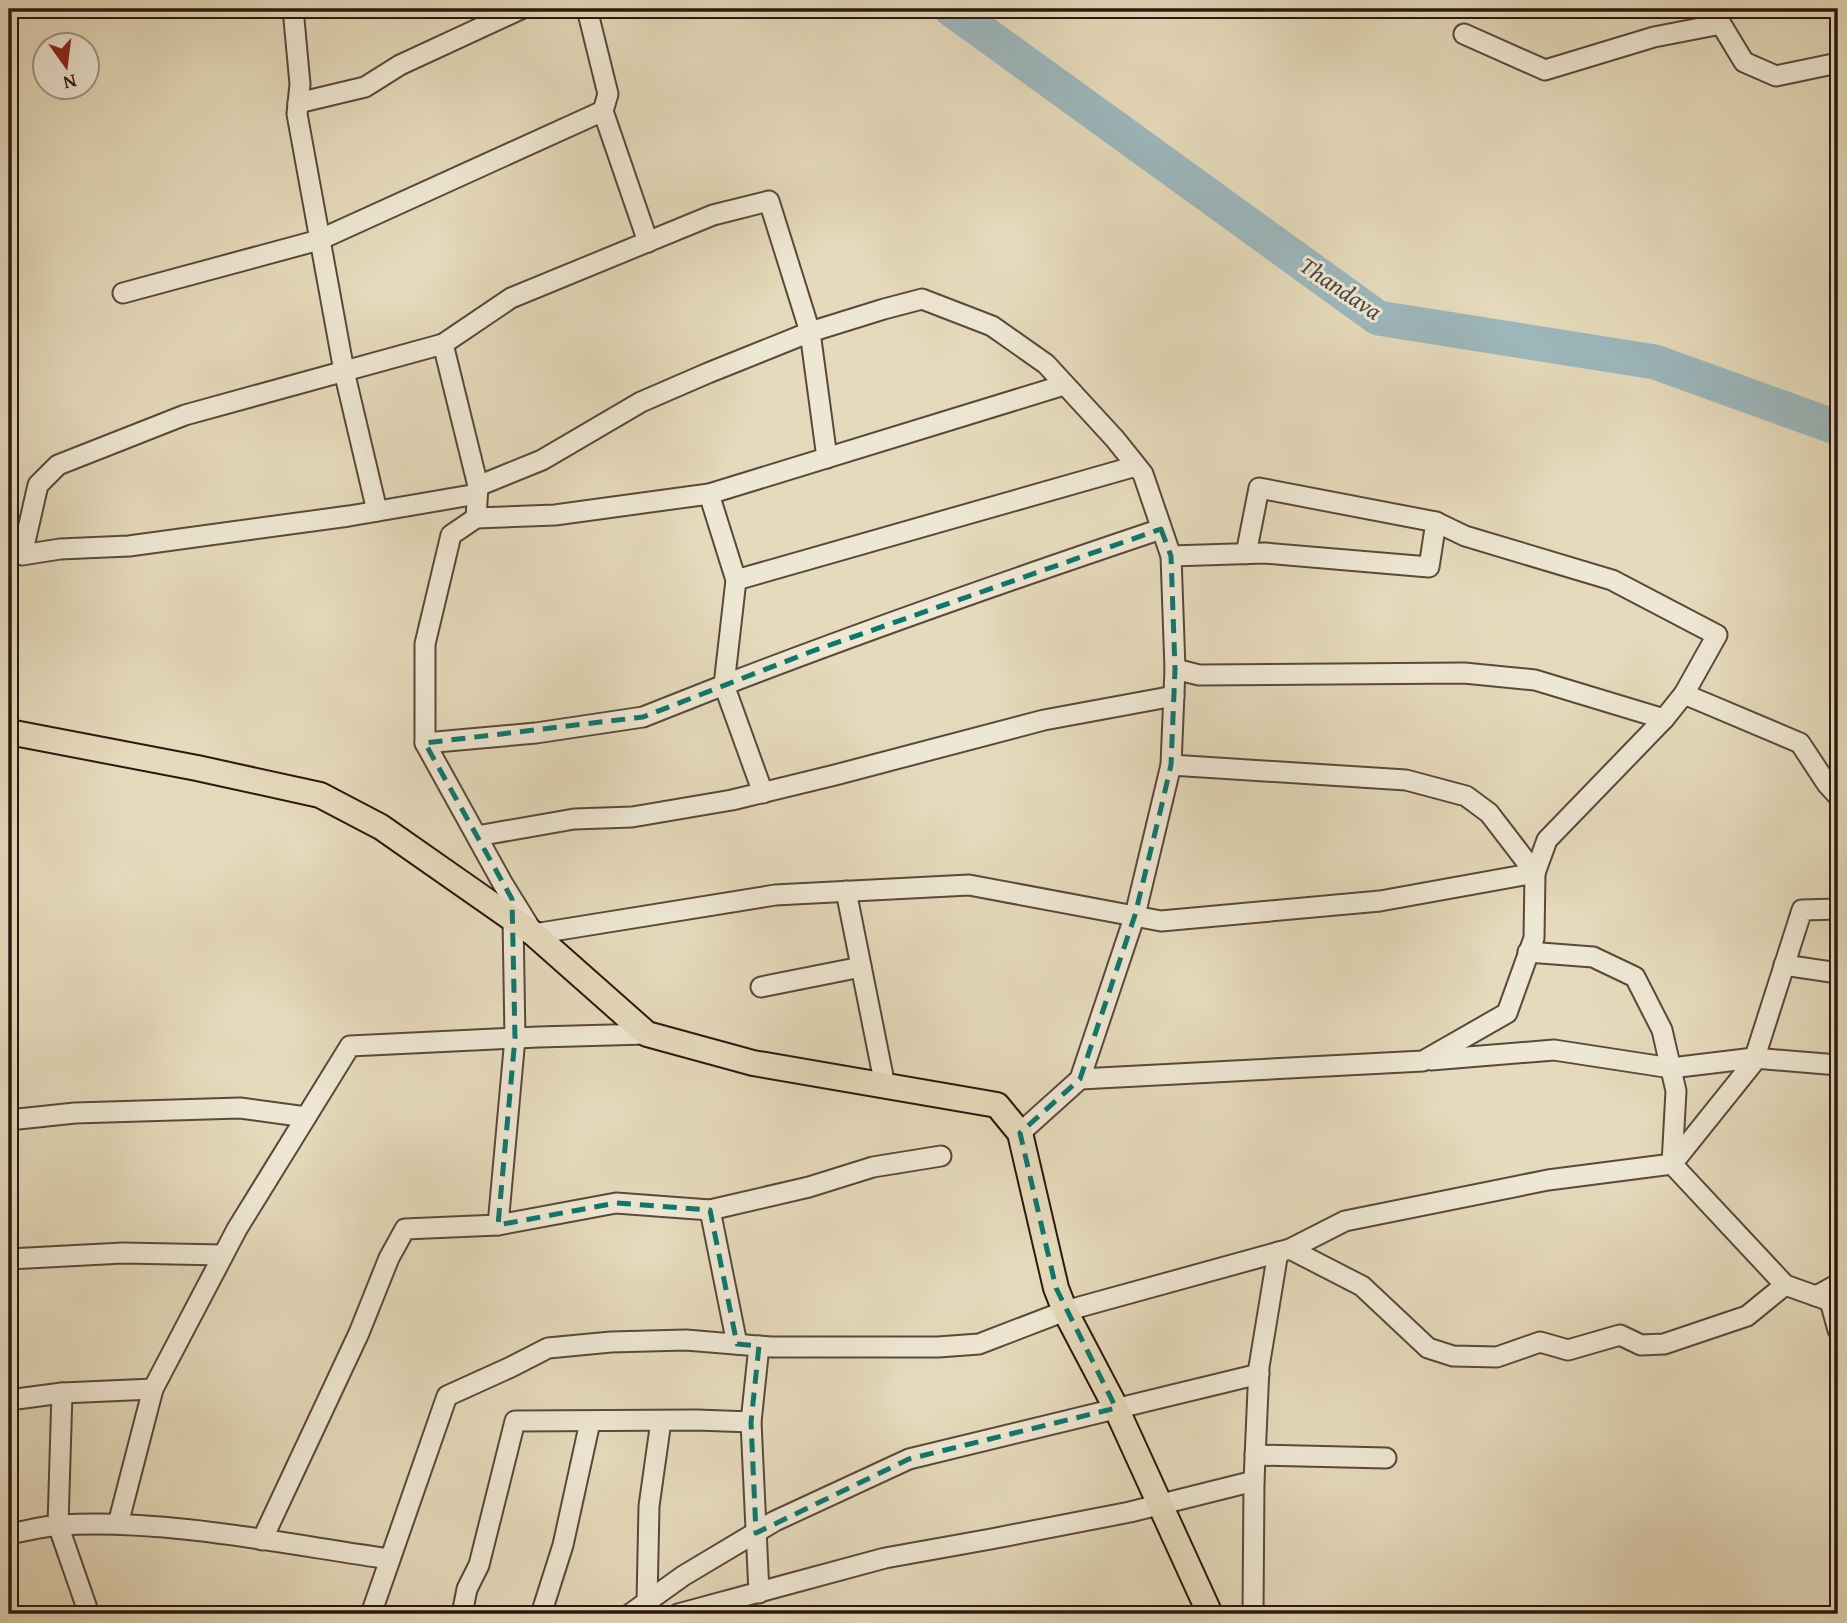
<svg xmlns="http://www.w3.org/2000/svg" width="1847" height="1623" font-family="'Gentium Book Plus',serif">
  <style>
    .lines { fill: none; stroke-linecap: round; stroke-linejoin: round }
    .river { stroke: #9cb7bc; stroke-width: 35 }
    .minor-casing { stroke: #5a483b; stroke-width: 23 }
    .major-casing { stroke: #2b1810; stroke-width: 28 }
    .minor { stroke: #eee7d3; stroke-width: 19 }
    .major { stroke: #e5dabb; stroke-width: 24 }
    .marked { fill: none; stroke: #0f766e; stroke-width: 5; stroke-dasharray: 14 9; stroke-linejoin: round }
    .labels { text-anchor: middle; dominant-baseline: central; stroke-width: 6; stroke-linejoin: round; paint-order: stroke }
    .water-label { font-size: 24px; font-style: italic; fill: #4d4844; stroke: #eee7d3 }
  </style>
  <rect width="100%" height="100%" fill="#e5dabb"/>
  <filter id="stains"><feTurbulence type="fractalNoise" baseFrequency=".00286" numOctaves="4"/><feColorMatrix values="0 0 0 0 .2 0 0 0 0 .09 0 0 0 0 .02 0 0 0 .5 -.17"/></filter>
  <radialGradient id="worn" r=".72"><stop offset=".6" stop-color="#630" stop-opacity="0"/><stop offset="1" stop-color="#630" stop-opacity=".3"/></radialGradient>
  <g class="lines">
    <polyline class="river" points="951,9 1378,318 1655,362 1838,428"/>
    <defs>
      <g id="minor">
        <polyline points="293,9 300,84 297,114 344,371 377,511"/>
        <polyline points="1464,34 1545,70 1654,37 1721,24 1744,62 1776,76 1838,63"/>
        <polyline points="298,103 365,87 400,65 521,9"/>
        <polyline points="603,111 648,242"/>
        <polyline points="123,293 319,240 603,111 608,94 587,9"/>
        <polyline points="443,344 478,486 476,518 451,535 425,644 425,743 503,884 534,934 775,895 969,885 1161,921 1380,901 1535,873"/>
        <polyline points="478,486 542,460 641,402 708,373 810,332 884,309 922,299 992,326 1046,364 1115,439 1143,474 1171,556 1175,669 1171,765 1135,915 1080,1079 1020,1133"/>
        <polyline points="477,494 349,516 129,546 60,549 22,555 38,485 58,465 185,415 443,344 511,298 713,215 769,201 810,332 827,458"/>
        <polyline points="476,518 555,515 709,494 1064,385"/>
        <polyline points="1436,522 1465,536 1612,580 1717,635 1684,694"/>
        <polyline points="1171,556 1265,553 1429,567 1436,522 1259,488 1246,554"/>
        <polyline points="736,580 1136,466"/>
        <polyline points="1175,669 1199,675 1464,673 1535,680 1664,719"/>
        <polyline points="425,743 536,733 643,717 724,685 736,580 709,494"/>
        <polyline points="1171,765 1406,780 1466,796 1489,813 1535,873"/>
        <path d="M 763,793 L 724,685 C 869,629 1015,578 1161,529"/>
        <polyline points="477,836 574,819 632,817 732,800 835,775 1044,720 1174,696"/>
        <polyline points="846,891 885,1086"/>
        <polyline points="1838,909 1802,910 1753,1063 1672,1164 1785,1285 1830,1301 1838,1330"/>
        <polyline points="1784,965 1838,973"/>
        <polyline points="761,987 861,967"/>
        <polyline points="1431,1060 1554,1050 1671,1068 1754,1058 1838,1065"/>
        <polyline points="1080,1079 1423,1061 1507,1013 1534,938 1535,873 1547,840 1664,719 1684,694 1800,743 1827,784 1838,796"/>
        <polyline points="9,1120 75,1113 240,1108 306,1117"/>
        <polyline points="710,1210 809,1187 873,1167 941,1156"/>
        <polyline points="498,1225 616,1203 710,1210 737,1344"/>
        <polyline points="1290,1249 1362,1286 1428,1348 1453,1356 1497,1357 1540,1342 1568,1350 1620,1335 1641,1345 1664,1344 1747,1316 1785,1285"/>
        <polyline points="9,1259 123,1253 223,1255"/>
        <polyline points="1816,1296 1838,1284"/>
        <polyline points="759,1346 751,1422 759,1593"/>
        <polyline points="62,1393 58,1525 89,1614"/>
        <polyline points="9,1400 62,1393 153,1389 237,1229 350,1046 538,1037 647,1034"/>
        <polyline points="1255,1455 1386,1458"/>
        <polyline points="118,1524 153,1389"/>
        <path d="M 9,1534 C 26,1531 44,1526 61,1525 C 168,1519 284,1544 390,1559"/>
        <polyline points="262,1540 359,1333 389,1258 405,1229 498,1225 515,1038 513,919"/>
        <polyline points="647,1602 649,1506 661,1421"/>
        <polyline points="371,1614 447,1396 511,1367 548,1348 611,1342 686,1340 771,1347 938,1347 979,1344 1065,1311 1290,1249 1345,1221 1548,1180 1672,1164 1676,1091 1662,1030 1635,977 1593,957 1528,952"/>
        <polyline points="462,1614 467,1589 479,1565 515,1421 697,1420 751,1422"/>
        <polyline points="543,1614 543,1608 563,1545 590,1422"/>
        <polyline points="630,1614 683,1576 775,1521 909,1459 1259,1374"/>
        <polyline points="678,1614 885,1558 991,1539 1130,1512 1254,1481"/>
        <polyline points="1253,1614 1254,1481 1259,1367 1278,1252"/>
      </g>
      <polyline id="major" points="9,732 197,768 320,795 381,827 534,934 647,1034 753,1063 997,1105 1020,1133 1056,1288 1065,1311 1116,1408 1210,1614"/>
    </defs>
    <use href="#minor" class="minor-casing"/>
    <use href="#major" class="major-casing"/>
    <use href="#minor" class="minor"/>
    <use href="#major" class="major"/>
  </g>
  <path class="marked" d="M 1161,529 L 1171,556 L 1175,669 L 1171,765 L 1162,804 L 1135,915 L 1080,1079 L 1020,1133 L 1056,1288 L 1116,1408 L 909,1459 L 756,1533 L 751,1422 L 759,1346 L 737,1344 L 710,1210 L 616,1203 L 498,1225 L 515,1038 L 512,899 L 425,743 L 643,717 L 810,652 Z"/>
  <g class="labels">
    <g class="water-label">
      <text transform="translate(1341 288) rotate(34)">Thandava</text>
    </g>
  </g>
  <rect width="1847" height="1623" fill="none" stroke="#e5dabb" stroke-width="35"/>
  <rect x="10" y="10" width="1826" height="1602" fill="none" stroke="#2b1810" stroke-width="3.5"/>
  <rect x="18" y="18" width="1812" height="1588" fill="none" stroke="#2b1810" stroke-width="2"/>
  <g transform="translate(66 66) rotate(166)"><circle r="33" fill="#eee7d3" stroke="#a09485" stroke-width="2"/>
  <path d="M0-5L12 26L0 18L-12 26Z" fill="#8f2418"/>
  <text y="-10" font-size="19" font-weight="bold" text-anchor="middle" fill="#2b1810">N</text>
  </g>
  <rect width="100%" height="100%" filter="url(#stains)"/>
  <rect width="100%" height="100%" fill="url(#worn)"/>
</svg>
